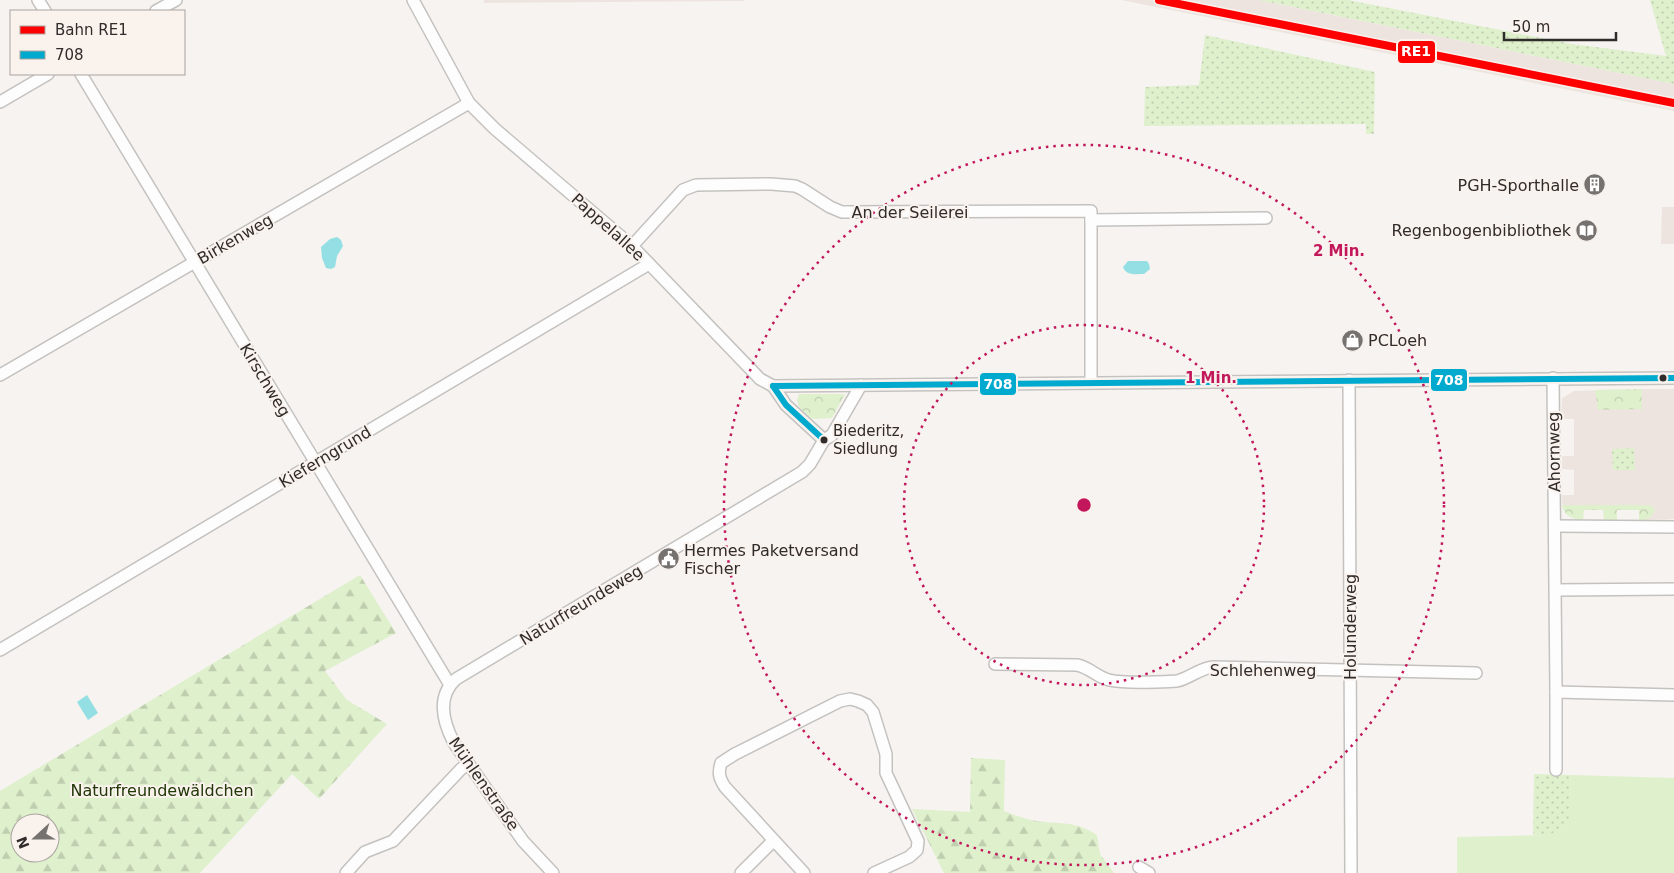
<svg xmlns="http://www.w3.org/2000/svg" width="1674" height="873" font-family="'DejaVu Sans',sans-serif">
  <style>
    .built { fill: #eee4df }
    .grass { fill: url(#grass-dots) }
    .forest { fill: url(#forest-firs); fill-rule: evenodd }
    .park { fill: url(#park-crowns) }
    .garden { fill: #dff0cd }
    .water { fill: #94dfe3 }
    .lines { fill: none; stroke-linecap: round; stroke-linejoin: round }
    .minor-casing { stroke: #c4c2bf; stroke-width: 14 }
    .minor { stroke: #fefdfd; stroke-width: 11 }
    .bus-1-casing { stroke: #faf2ed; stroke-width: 10 }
    .bus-1 { stroke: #00a9ce; stroke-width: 6 }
    .rail-1-casing { stroke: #faf2ed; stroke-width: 11 }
    .rail-1 { stroke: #f00; stroke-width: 8 }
    .ring { fill: none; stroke: #c2185b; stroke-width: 2.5; stroke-dasharray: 2.5 5 }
    .bus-dot { fill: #302c2b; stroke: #faf2ed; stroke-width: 2 }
    .labels { text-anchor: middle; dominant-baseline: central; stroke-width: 4; stroke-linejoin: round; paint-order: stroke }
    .bus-label { font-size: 15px; fill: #302c2b; stroke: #faf2ed; text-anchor: start }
    .poi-label { font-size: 16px; fill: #302c2b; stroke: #faf2ed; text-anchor: end }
    .street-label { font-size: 16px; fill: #302c2b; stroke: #faf2ed }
    .park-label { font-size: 16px; fill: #203807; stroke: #faf2ed }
    .centre { fill: #c2185b; stroke: #faf2ed; stroke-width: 2.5 }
    .ring-label { font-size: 15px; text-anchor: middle; font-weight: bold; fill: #c2185b; stroke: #faf2ed; stroke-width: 4; stroke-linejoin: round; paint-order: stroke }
    .line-badge { stroke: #faf2ed; stroke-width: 2 }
    .badge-label { font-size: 14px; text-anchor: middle; font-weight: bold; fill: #fff }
  </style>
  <defs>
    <pattern id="grass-dots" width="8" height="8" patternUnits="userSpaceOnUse" patternTransform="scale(1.25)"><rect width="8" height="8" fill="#dff0cd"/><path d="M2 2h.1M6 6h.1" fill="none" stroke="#c0ceb0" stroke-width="1.8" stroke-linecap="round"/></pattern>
    <pattern id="forest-firs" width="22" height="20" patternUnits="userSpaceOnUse" patternTransform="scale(1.25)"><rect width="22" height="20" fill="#dff0cd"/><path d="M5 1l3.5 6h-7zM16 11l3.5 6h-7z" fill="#c0ceb0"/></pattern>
    <pattern id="park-crowns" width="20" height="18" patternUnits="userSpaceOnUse" patternTransform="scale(1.25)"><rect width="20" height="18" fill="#dff0cd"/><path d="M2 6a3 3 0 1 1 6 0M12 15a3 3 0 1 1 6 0" fill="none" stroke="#c0ceb0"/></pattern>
  </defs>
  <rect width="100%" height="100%" fill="#f7f3f0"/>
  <g class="built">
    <polygon points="484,0 744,0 744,1 484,3"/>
    <polygon points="1121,0 1259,0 1674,84 1674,111"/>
    <polygon points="1662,207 1674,207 1674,244 1661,244"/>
    <polygon points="1642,389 1674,389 1674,519 1642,520 1639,520 1639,510 1617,510 1617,520 1605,520 1606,510 1583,510 1583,520 1575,518 1564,508 1562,501 1562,495 1574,495 1574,470 1562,469 1562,456 1574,456 1574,419 1561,419 1562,398 1574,391"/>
  </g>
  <g class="grass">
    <polygon points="1259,0 1348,0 1572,44 1666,56 1650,0 1674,0 1674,84"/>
    <polygon points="1205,35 1375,72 1374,134 1366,134 1366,124 1144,126 1145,87 1199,85"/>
    <polygon points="1634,448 1635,470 1613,470 1612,449"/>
    <polygon points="1534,774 1571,775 1570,825 1549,835 1533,835"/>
  </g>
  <g class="forest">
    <path d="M 360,575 L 396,633 L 325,671 L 347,700 L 387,724 L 319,799 L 292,774 L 200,873 L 0,873 L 0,791 ZM 20,823 L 50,823 L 50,853 L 20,853 Z"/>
    <path d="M 971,758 L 1005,760 L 1004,811 C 1012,814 1019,817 1027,819 C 1054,826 1071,818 1097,835 L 1100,854 L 1114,873 L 944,873 L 912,809 L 970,812 Z"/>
  </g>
  <g class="park">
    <polygon points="1642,389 1642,409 1598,410 1595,390"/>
    <path d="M 799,394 L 845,394 L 832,418 L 812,419 C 803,409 794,408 799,394 Z"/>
    <path d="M 1562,505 L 1643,505 L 1653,506 L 1655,510 C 1652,517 1647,521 1639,520 L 1639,510 L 1617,510 L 1617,520 L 1604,520 L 1603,510 L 1584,510 L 1583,521 C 1573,519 1564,516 1562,505 Z"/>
  </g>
  <polygon class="garden" points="1571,775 1674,778 1674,873 1457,873 1457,837 1549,835 1569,825"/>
  <g class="water">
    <polygon points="337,237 341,240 343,246 337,256 335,267 331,269 326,268 322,258 321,247 330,239"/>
    <path d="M 1128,261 L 1147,261 L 1149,264 L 1150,269 L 1144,274 C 1136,274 1126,276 1123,267 Z"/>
    <polygon points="87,695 98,713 88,720 77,702"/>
  </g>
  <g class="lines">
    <defs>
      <g id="minor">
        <polyline points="38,0 45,11"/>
        <polyline points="413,0 469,103 495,129 632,246 760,379 773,386 786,405 824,440"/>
        <polyline points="156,11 176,0"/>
        <polyline points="81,74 450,685"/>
        <polyline points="0,102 48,74"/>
        <polyline points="1091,220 1266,218"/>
        <polyline points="632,246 683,190 696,185 771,184 795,186 802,189 830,207 842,212 1091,211 1091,382"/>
        <polyline points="0,375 469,103"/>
        <polyline points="1553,378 1556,692"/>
        <polyline points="1349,380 1351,873"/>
        <polyline points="773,386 1674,378"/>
        <polyline points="1556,526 1674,527"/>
        <polyline points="1556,590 1674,589"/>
        <polyline points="0,650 649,264"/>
        <path d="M 995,664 L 1077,665 C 1089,667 1097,677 1109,680 C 1127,684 1158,682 1177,681 C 1190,678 1200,668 1213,667 L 1476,673"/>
        <polyline points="1556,770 1556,692 1674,695"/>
        <polyline points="1139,867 1149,873"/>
        <polyline points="346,873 365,852 393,841 461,769 468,764"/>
        <path d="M 553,873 L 523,841 L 454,743 C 443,722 436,697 456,679 L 802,472 L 810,464 L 824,440 L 832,435 L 861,385"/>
        <polyline points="741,873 773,841"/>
        <path d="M 804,873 L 725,787 C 719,778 718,773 721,763 L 735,754 L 840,701 L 850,699 L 858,701 L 867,705 L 873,712 L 886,754 L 886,773 L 918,841 L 917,850 L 909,857 L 874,873"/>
      </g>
    </defs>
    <use href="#minor" class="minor-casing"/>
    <use href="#minor" class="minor"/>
    <defs>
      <g id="bus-1">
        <polyline points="773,386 1674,378"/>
        <polyline points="773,386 786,405 824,440"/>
      </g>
    </defs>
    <use href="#bus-1" class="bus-1-casing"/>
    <use href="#bus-1" class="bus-1"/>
    <defs>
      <polyline id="rail-1" points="1159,0 1674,103"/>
    </defs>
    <use href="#rail-1" class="rail-1-casing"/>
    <use href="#rail-1" class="rail-1"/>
  </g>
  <g class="ring">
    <circle cx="1084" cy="505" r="180"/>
    <circle cx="1084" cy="505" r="360"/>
  </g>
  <defs>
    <symbol id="building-disc" viewBox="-11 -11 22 22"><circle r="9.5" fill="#767270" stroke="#faf2ed"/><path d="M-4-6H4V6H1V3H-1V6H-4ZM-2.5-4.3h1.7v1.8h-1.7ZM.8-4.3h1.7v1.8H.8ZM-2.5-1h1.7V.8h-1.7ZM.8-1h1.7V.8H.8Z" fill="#fff"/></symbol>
    <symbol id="library-disc" viewBox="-11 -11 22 22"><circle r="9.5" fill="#767270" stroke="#faf2ed"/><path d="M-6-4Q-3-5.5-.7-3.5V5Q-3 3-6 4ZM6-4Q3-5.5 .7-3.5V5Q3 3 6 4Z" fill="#fff"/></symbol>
    <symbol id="shop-disc" viewBox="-11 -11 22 22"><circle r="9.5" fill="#767270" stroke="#faf2ed"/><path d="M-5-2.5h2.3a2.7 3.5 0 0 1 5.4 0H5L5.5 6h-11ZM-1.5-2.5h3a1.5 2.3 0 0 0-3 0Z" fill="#fff"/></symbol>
    <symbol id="civic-disc" viewBox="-11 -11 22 22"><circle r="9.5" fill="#767270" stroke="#faf2ed"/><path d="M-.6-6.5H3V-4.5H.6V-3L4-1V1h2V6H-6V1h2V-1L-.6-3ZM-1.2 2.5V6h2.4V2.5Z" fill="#fff"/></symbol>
  </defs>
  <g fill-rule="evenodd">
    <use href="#building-disc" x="1582" y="172" width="25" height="25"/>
    <use href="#library-disc" x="1574" y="218" width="25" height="25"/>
    <use href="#shop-disc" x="1340" y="328" width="25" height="25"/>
    <use href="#civic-disc" x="656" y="546" width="25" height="25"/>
  </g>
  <g class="bus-dot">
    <circle cx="1663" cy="378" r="4.5"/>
    <circle cx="824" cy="440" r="4.5"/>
  </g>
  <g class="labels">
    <g class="bus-label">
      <text x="833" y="431">Biederitz,<tspan x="833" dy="18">Siedlung</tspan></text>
    </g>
    <g class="poi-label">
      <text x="1579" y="185">PGH-Sporthalle</text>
      <text x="1571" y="230">Regenbogenbibliothek</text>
      <text x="1368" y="340" text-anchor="start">PCLoeh</text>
      <text x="684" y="550" text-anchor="start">Hermes Paketversand<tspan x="684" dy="18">Fischer</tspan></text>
    </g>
    <g class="street-label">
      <text x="910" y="212">An der Seilerei</text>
      <text transform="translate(608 227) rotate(42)">Pappelallee</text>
      <text transform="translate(235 239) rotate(-30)">Birkenweg</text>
      <text transform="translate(265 380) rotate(59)">Kirschweg</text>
      <text transform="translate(1554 452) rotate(-91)">Ahornweg</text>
      <text transform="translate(325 457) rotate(-31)">Kieferngrund</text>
      <text transform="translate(581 605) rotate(-31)">Naturfreundeweg</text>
      <text transform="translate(1350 627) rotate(-90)">Holunderweg</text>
      <text x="1263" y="670">Schlehenweg</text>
      <text transform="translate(484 784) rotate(55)">Mühlenstraße</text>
    </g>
    <g class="park-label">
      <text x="162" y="790">Naturfreundewäldchen</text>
    </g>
  </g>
  <circle cx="1084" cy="505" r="8" class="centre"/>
  <g class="ring-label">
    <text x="1339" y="256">2 Min.</text>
    <text x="1211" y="383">1 Min.</text>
  </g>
  <g class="line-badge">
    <rect x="1397" y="40" width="39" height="24" rx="5" fill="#f00"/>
    <rect x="1430" y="368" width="38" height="24" rx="5" fill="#00a9ce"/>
    <rect x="979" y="372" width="38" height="24" rx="5" fill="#00a9ce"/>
  </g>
  <g class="badge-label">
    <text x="1416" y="56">RE1</text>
    <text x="1449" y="385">708</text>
    <text x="998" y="389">708</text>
  </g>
  <rect x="10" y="10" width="175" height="65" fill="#faf2ed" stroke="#a9a39f"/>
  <rect x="20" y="26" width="25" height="8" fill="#ff0000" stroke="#a9a39f"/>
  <text x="55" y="35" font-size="15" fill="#302c2b">Bahn RE1</text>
  <rect x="20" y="51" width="25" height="8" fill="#00a9ce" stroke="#a9a39f"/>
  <text x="55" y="60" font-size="15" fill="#302c2b">708</text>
  <g transform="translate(35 838) rotate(249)"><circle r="24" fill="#faf2ed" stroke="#a9a39f"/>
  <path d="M0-4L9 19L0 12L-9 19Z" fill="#767270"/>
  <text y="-8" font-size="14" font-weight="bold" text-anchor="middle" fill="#302c2b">N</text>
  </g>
  <path d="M1504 32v8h112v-8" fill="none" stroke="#302c2b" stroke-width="2.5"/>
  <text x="1512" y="32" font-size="15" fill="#302c2b" stroke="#faf2ed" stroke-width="4" paint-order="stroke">50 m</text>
</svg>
